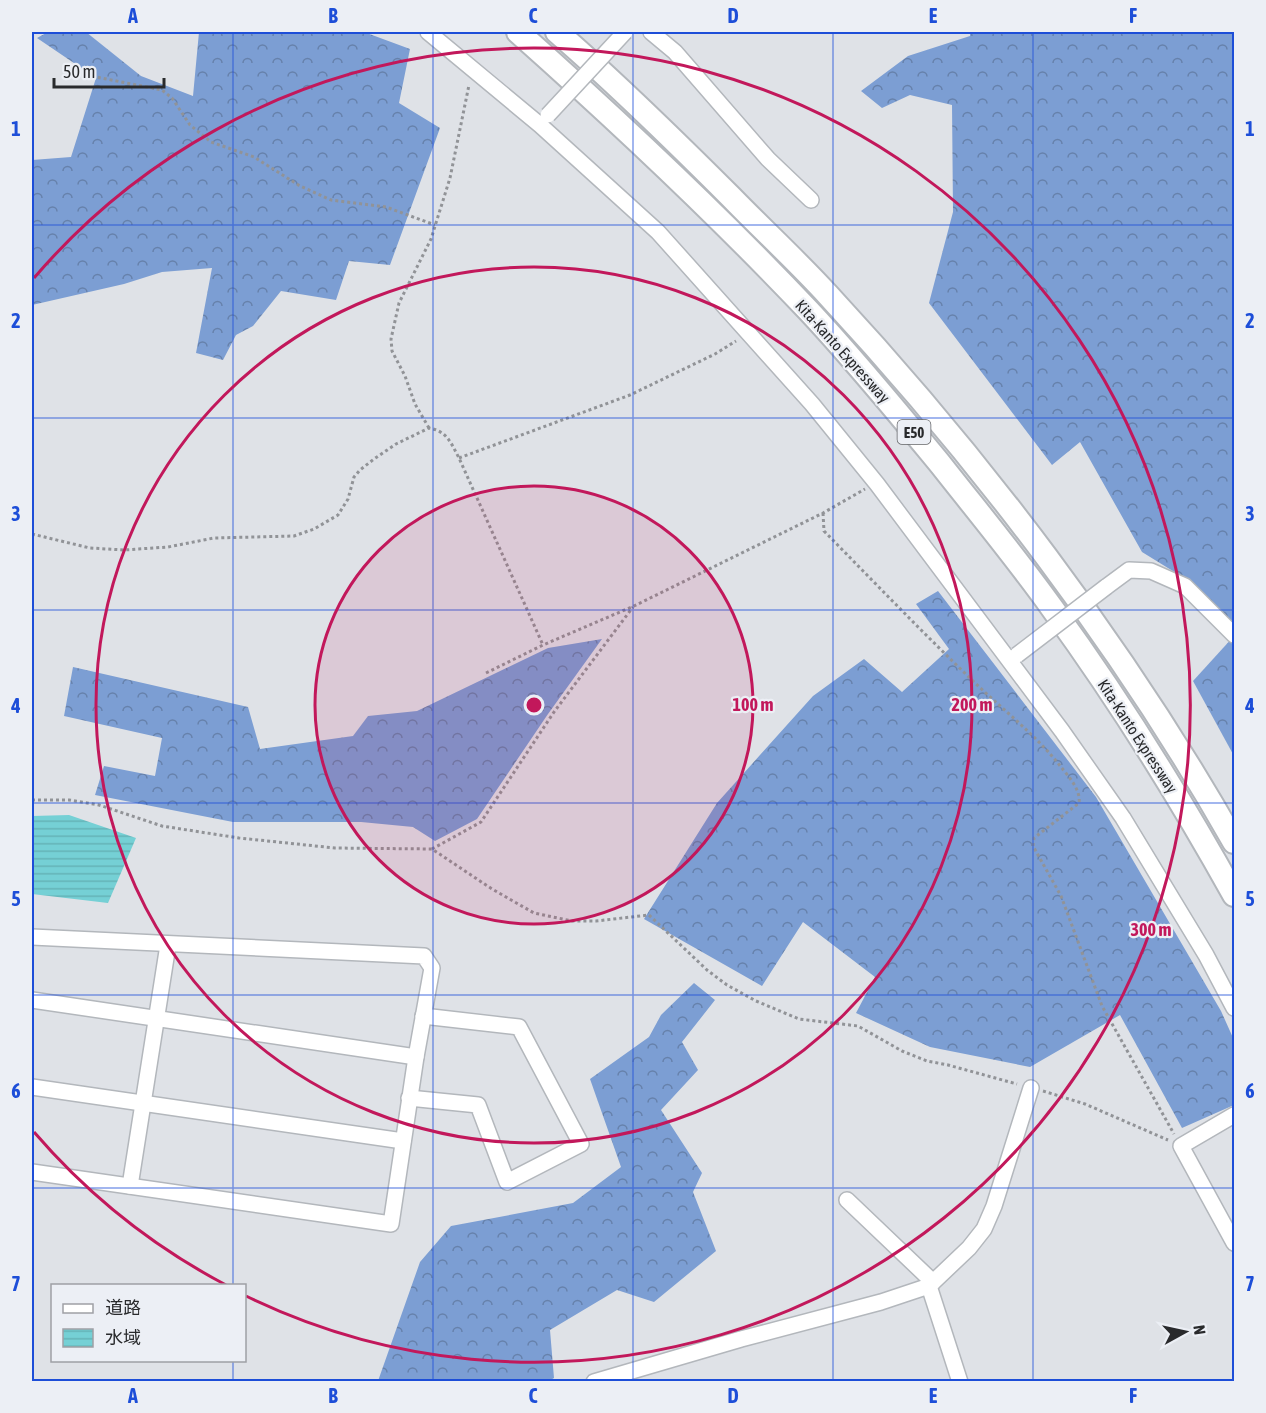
<svg xmlns="http://www.w3.org/2000/svg" width="1266" height="1413" font-family="'Asap Condensed','Noto Sans JP',sans-serif">
  <style>
    .forest { fill: url(#forest-crowns) }
    .water { fill: url(#water-rules) }
    .lines { fill: none; stroke-linecap: round; stroke-linejoin: round }
    .minor-casing { stroke: #b3b7bc; stroke-width: 18 }
    .highway-casing { stroke: #b3b7bc; stroke-width: 26 }
    .path { stroke: #919397; stroke-width: 3; stroke-dasharray: 3 3; stroke-linecap: butt }
    .minor { stroke: #fff; stroke-width: 15 }
    .highway { stroke: #fff; stroke-width: 22 }
    .minor-bridge-casing { stroke: #b3b7bc; stroke-width: 18; stroke-linecap: butt }
    .minor-bridge { stroke: #fff; stroke-width: 15 }
    .grid { fill: none; stroke: #1d4ed8; stroke-width: 1.5; stroke-opacity: 0.55 }
    .ring { fill: none; stroke: #c2185b; stroke-width: 3 }
    .labels { text-anchor: middle; dominant-baseline: central; stroke-width: 4.5; stroke-linejoin: round; paint-order: stroke }
    .shield { fill: #eceff5; stroke: #646568; stroke-width: 1.5 }
    .shield-label { font-size: 15px; font-weight: bold; fill: #292a2c }
    .street-label { font-size: 16px; fill: #292a2c; stroke: #eceff5 }
    .centre { fill: #c2185b; stroke: #eceff5; stroke-width: 3 }
    .ring-label { font-size: 18px; text-anchor: middle; font-weight: bold; fill: #c2185b; stroke: #eceff5; stroke-width: 4.5; stroke-linejoin: round; paint-order: stroke }
    .neatline { fill: none; stroke: #1d4ed8; stroke-width: 2 }
    .grid-label { font-size: 20px; text-anchor: middle; font-weight: bold; fill: #1d4ed8 }
  </style>
  <defs>
    <pattern id="forest-crowns" width="20" height="18" patternUnits="userSpaceOnUse" patternTransform="scale(1.5)"><rect width="20" height="18" fill="#7c9ed3"/><path d="M2 6a3 3 0 1 1 6 0M12 15a3 3 0 1 1 6 0" fill="none" stroke="#6681ab"/></pattern>
    <pattern id="water-rules" width="6" height="5" patternUnits="userSpaceOnUse" patternTransform="scale(1.5)"><rect width="6" height="5" fill="#75d0d5"/><path d="M0 2.5h6" fill="none" stroke="#65b3b7"/></pattern>
  </defs>
  <rect width="100%" height="100%" fill="#dfe2e7"/>
  <g class="forest">
    <polygon points="48,32 86,32 141,76 193,96 199,32 364,32 410,49 399,103 440,128 390,265 349,261 336,300 281,291 253,326 236,335 223,360 196,353 212,268 162,272 124,284 32,305 32,160 71,157 96,78 37,38"/>
    <polygon points="970,32 1234,32 1234,626 1189,581 1142,552 1080,442 1052,465 929,303 953,212 952,105 910,95 882,108 861,91 908,56 970,36"/>
    <polygon points="938,591 1096,797 1221,1011 1234,1040 1234,1105 1182,1128 1120,1015 1030,1067 930,1047 856,1013 875,977 803,922 762,986 644,919 717,803 813,696 864,659 902,692 949,649 916,604"/>
    <polygon points="1234,636 1234,756 1193,681"/>
    <polygon points="602,639 548,714 477,819 435,841 413,827 361,822 233,822 95,795 104,766 155,776 162,738 64,716 73,667 248,707 260,749 353,736 368,716 417,711 548,648"/>
    <polygon points="694,983 715,1000 682,1042 698,1070 661,1110 702,1173 693,1192 716,1251 654,1302 617,1290 550,1330 554,1378 549,1381 378,1381 420,1262 451,1226 573,1203 621,1167 590,1079 649,1037 661,1015"/>
  </g>
  <polygon class="water" points="69,815 136,838 108,903 32,894 32,816"/>
  <g class="lines">
    <defs>
      <g id="minor">
        <polyline points="428,32 540,125 658,232 812,404 877,484 1062,731 1123,818 1206,955 1234,1008"/>
        <polyline points="651,32 675,52 768,159 811,200"/>
        <polyline points="1106,587 1129,570 1151,571 1185,586 1234,635"/>
        <polyline points="32,937 424,956 432,968 416,1057 391,1224 32,1172"/>
        <polyline points="32,1000 416,1057"/>
        <polyline points="32,1087 403,1141"/>
        <polyline points="409,1098 478,1105 507,1182 581,1144 519,1027 423,1016"/>
        <polyline points="1234,1115 1181,1146 1234,1243"/>
        <polyline points="130,1186 168,945"/>
        <polyline points="847,1200 933,1282"/>
        <polyline points="929,1286 960,1382"/>
        <polyline points="594,1382 741,1339 881,1302 929,1286 969,1248 984,1229 994,1206 1031,1088"/>
      </g>
      <g id="highway">
        <path d="M 518,32 C 618,121 716,213 808,310 C 855,360 898,413 941,465 C 978,512 1017,559 1052,608 C 1119,700 1179,796 1234,895"/>
        <path d="M 557,32 C 617,84 674,140 731,197 C 763,230 797,261 828,295 C 980,459 1124,648 1234,842"/>
      </g>
    </defs>
    <use href="#minor" class="minor-casing"/>
    <use href="#highway" class="highway-casing"/>
    <g class="path">
      <polyline points="86,75 162,90 172,98 190,125 211,142 254,157 300,186 331,200 386,207 435,225"/>
      <polyline points="429,428 415,404 405,376 392,351 391,339 399,303 431,239 450,178 469,85"/>
      <polyline points="459,458 630,395 715,354 736,341"/>
      <path d="M 823,513 L 824,531 C 873,581 922,632 973,681 C 1002,709 1036,735 1061,767 C 1069,777 1081,790 1079,803 L 1034,838 L 1033,846 L 1061,896 L 1102,1006 L 1174,1134"/>
      <path d="M 32,534 L 90,548 L 124,550 L 168,547 L 214,538 L 294,536 L 314,529 L 338,515 L 348,499 L 354,477 L 360,470 L 374,459 L 396,444 L 429,428 C 447,431 451,443 459,458 L 543,645"/>
      <polyline points="486,673 543,645 634,606 823,513 865,489"/>
      <polyline points="32,800 69,800 99,805 162,826 239,838 335,848 432,849 492,889 534,913 572,921 596,921 649,915 707,970 727,985 756,1001 799,1019 858,1026 902,1051 927,1061 948,1065 1017,1084"/>
      <polyline points="432,849 481,822 554,712 633,607"/>
      <polyline points="1043,1091 1085,1104 1168,1140"/>
    </g>
    <use href="#minor" class="minor"/>
    <use href="#highway" class="highway"/>
    <defs>
      <g id="minor-bridge">
        <polyline points="548,115 625,32"/>
        <polyline points="1017,655 1106,587"/>
      </g>
    </defs>
    <use href="#minor-bridge" class="minor-bridge-casing"/>
    <use href="#minor-bridge" class="minor-bridge"/>
  </g>
  <path class="grid" d="M 233,32 L 233,1286M 433,32 L 433,1382M 633,32 L 633,1382M 833,32 L 833,1382M 1033,32 L 1033,1382M 32,225 L 1234,225M 32,418 L 1234,418M 32,610 L 1234,610M 32,803 L 1234,803M 32,995 L 1234,995M 32,1188 L 1234,1188M 233,1360 L 233,1382"/>
  <circle cx="534" cy="705" r="219" fill="#c2185b" fill-opacity=".12"/>
  <g class="ring">
    <circle cx="534" cy="705" r="219"/>
    <circle cx="534" cy="705" r="438"/>
    <path d="M226 1285A657 657 0 0 1 34 1132M34 278A657 657 0 1 1 246 1296"/>
  </g>
  <g class="labels">
    <rect class="shield" x="897.5" y="420" width="33" height="24" rx="4.5"/>
    <g class="shield-label">
      <text x="914" y="432">E50</text>
    </g>
    <g class="street-label">
      <text transform="translate(843 351) rotate(48)">Kita-Kanto Expressway</text>
      <text transform="translate(1138 736) rotate(57)">Kita-Kanto Expressway</text>
    </g>
  </g>
  <circle cx="534" cy="705" r="9" class="centre"/>
  <g class="ring-label">
    <text x="753" y="711">100 m</text>
    <text x="972" y="711">200 m</text>
    <text x="1151" y="936">300 m</text>
  </g>
  <rect width="1266" height="1413" fill="none" stroke="#eceff5" stroke-width="66"/>
  <rect x="51" y="1284" width="195" height="78" fill="#eceff5" stroke="#9ea0a5" stroke-width="1.5"/>
  <rect x="63" y="1304" width="30" height="9" fill="#ffffff" stroke="#9ea0a5" stroke-width="1.5"/>
  <text x="105" y="1314" font-size="18" fill="#292a2c">道路</text>
  <rect x="63" y="1329" width="30" height="18" fill="url(#water-rules)" stroke="#9ea0a5" stroke-width="1.5"/>
  <text x="105" y="1344" font-size="18" fill="#292a2c">水域</text>
  <g transform="translate(1185 1332) rotate(82)" stroke="#eceff5" stroke-width="4.5" paint-order="stroke">
  <path d="M0-4.5L10 22L0 15L-10 22Z" fill="#292a2c"/>
  <text y="-9" font-size="16" font-weight="bold" text-anchor="middle" fill="#292a2c">N</text>
  </g>
  <path d="M54 78v9h110v-9" fill="none" stroke="#292a2c" stroke-width="3"/>
  <text x="63" y="78" font-size="18" fill="#292a2c" stroke="#eceff5" stroke-width="4.5" paint-order="stroke">50 m</text>
  <rect x="33" y="33" width="1200" height="1347" class="neatline"/>
  <g class="grid-label">
    <text x="133" y="23">A</text>
    <text x="333" y="23">B</text>
    <text x="533" y="23">C</text>
    <text x="733" y="23">D</text>
    <text x="933" y="23">E</text>
    <text x="1133" y="23">F</text>
    <text x="16" y="136">1</text>
    <text x="1250" y="136">1</text>
    <text x="16" y="328">2</text>
    <text x="1250" y="328">2</text>
    <text x="16" y="521">3</text>
    <text x="1250" y="521">3</text>
    <text x="16" y="713">4</text>
    <text x="1250" y="713">4</text>
    <text x="16" y="906">5</text>
    <text x="1250" y="906">5</text>
    <text x="16" y="1098">6</text>
    <text x="1250" y="1098">6</text>
    <text x="16" y="1291">7</text>
    <text x="1250" y="1291">7</text>
    <text x="133" y="1403">A</text>
    <text x="333" y="1403">B</text>
    <text x="533" y="1403">C</text>
    <text x="733" y="1403">D</text>
    <text x="933" y="1403">E</text>
    <text x="1133" y="1403">F</text>
  </g>
</svg>
